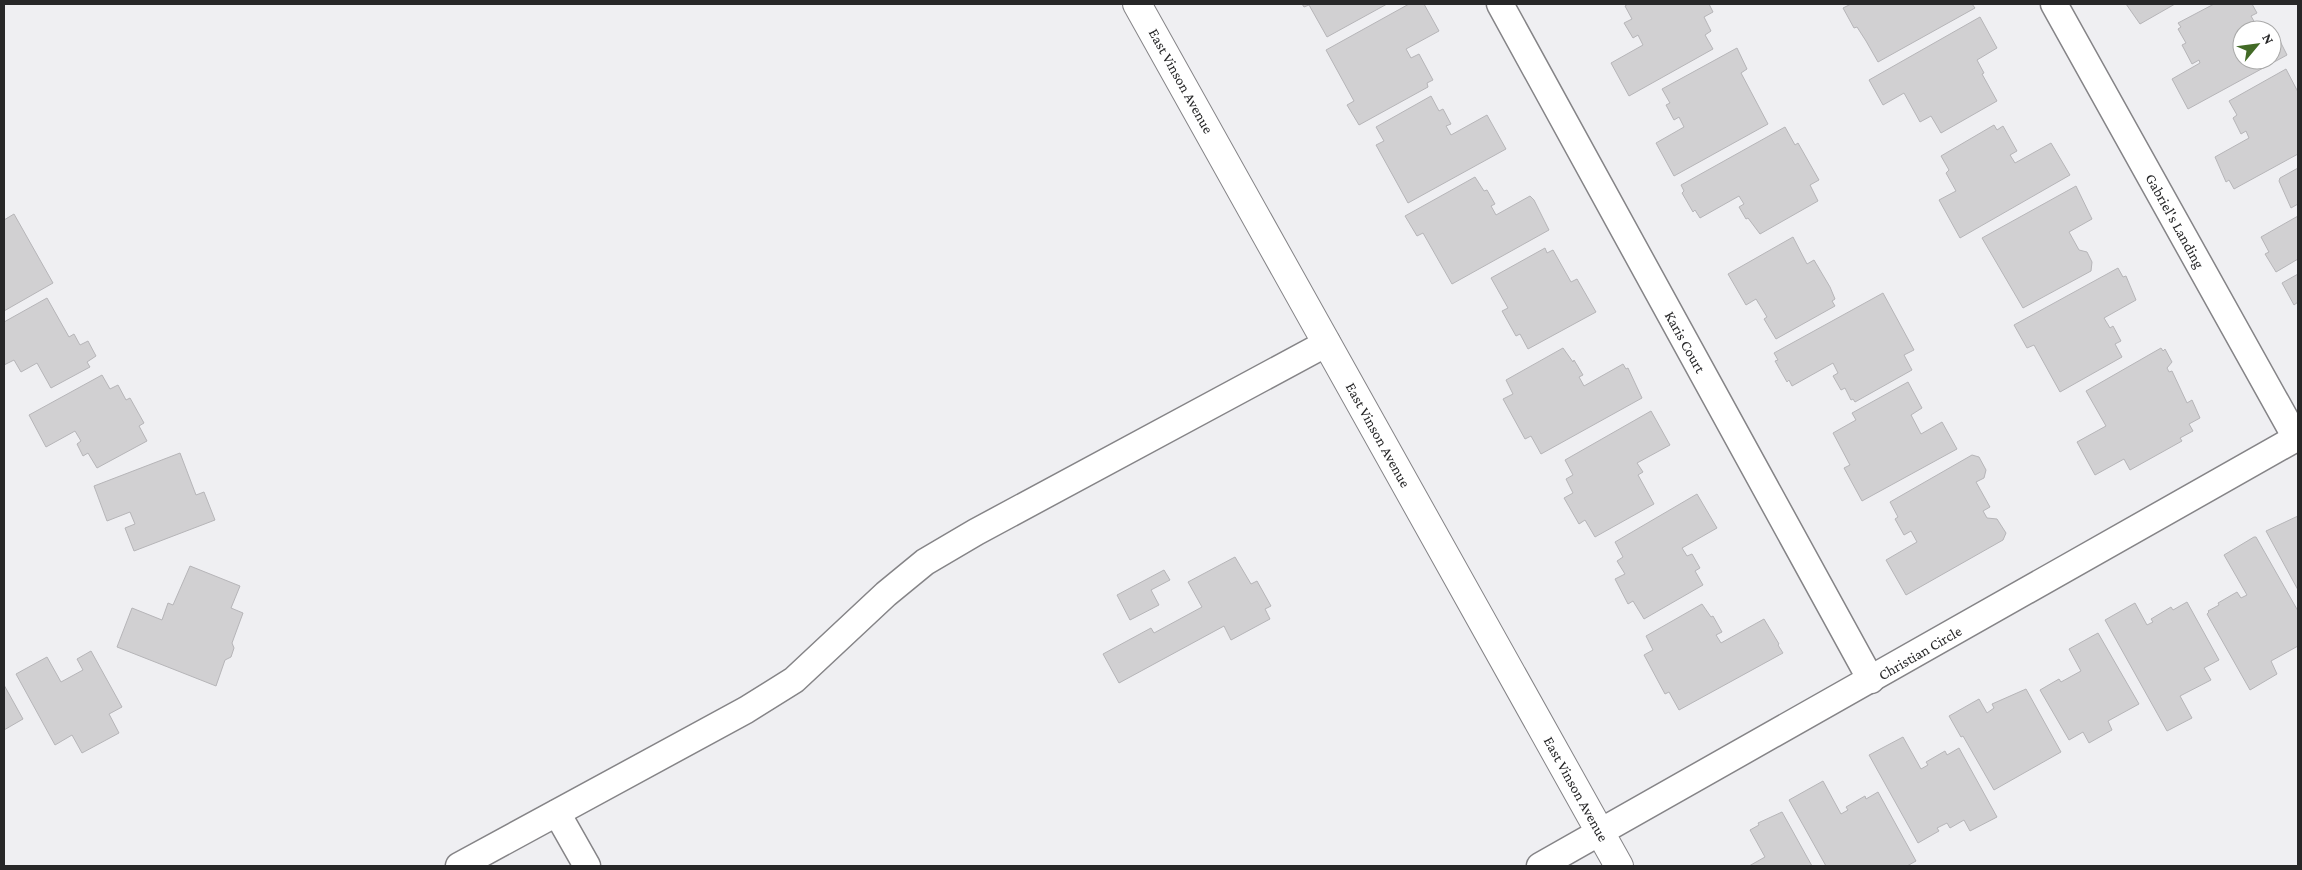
<svg xmlns="http://www.w3.org/2000/svg" width="2302" height="870" font-family="'Crimson Pro',serif">
  <style>
    .building { fill: #d1d0d2; stroke: #b6b5b8 }
    .lines { fill: none; stroke-linecap: round; stroke-linejoin: round }
    .minor-casing { stroke: #858487; stroke-width: 29 }
    .tertiary-casing { stroke: #858487; stroke-width: 30 }
    .minor { stroke: #fff; stroke-width: 26 }
    .tertiary { stroke: #fff; stroke-width: 28 }
    .labels { text-anchor: middle; dominant-baseline: central; stroke-width: 4.5; stroke-linejoin: round; paint-order: stroke }
    .street-label { font-size: 15px; fill: #272728; stroke: #fff }
  </style>
  <rect width="100%" height="100%" fill="#efeff2"/>
  <g class="building">
    <polygon points="1302,4 1387,4 1327,37 1309,5 1304,7"/>
    <polygon points="1409,4 1424,4 1439,31 1406,49 1411,58 1419,54 1433,80 1427,83 1428,87 1359,125 1347,105 1354,101 1326,50"/>
    <polygon points="1628,4 1709,4 1713,12 1704,17 1711,31 1705,35 1713,49 1629,96 1611,63 1643,45 1638,35 1633,38 1624,23 1632,19 1625,6"/>
    <polygon points="1851,4 1972,4 1975,8 1878,62 1866,41 1857,27 1854,28 1843,8"/>
    <polygon points="2126,4 2175,4 2140,24"/>
    <polygon points="2214,4 2252,4 2257,13 2251,16 2259,30 2242,30 2242,60 2272,60 2272,30 2268,30 2273,27 2287,55 2188,109 2172,79 2200,63 2199,60 2192,64 2182,45 2186,43 2178,29 2181,27 2178,23"/>
    <polygon points="1980,17 1997,48 1977,60 1984,73 1982,74 1997,101 1941,133 1931,116 1920,122 1904,93 1883,105 1869,80"/>
    <polygon points="1737,48 1747,69 1741,73 1768,124 1674,176 1656,143 1684,127 1679,117 1674,120 1666,105 1670,103 1662,89"/>
    <polygon points="2286,69 2298,92 2298,154 2234,189 2229,180 2226,182 2215,157 2249,138 2246,131 2241,134 2233,118 2237,115 2229,101"/>
    <polygon points="1431,96 1439,111 1443,109 1451,124 1446,126 1451,135 1487,115 1506,149 1408,203 1376,145 1384,141 1376,127"/>
    <polygon points="1994,125 1997,130 2003,126 2017,151 2010,155 2015,163 2051,143 2070,175 1960,238 1939,200 1956,191 1946,173 1949,170 1941,156"/>
    <polygon points="1785,127 1795,145 1798,143 1819,180 1810,185 1818,201 1760,234 1748,218 1746,219 1739,207 1744,204 1739,196 1700,218 1695,210 1693,212 1682,193 1684,191 1681,185"/>
    <polygon points="2298,168 2298,204 2291,208 2279,181 2280,178"/>
    <polygon points="1475,177 1484,191 1487,190 1495,204 1491,206 1496,215 1530,196 1534,200 1549,230 1452,284 1423,233 1417,236 1405,216"/>
    <polygon points="2076,186 2092,219 2069,232 2079,250 2087,252 2092,262 2091,271 2023,308 1982,238"/>
    <polygon points="14,214 53,283 4,311 4,220"/>
    <polygon points="2298,216 2298,259 2276,272 2265,254 2269,252 2261,237"/>
    <polygon points="1793,237 1807,264 1814,260 1830,287 1835,299 1832,301 1835,306 1776,339 1764,319 1767,317 1756,299 1746,305 1728,274"/>
    <polygon points="1545,248 1547,253 1553,250 1571,282 1577,279 1596,312 1528,349 1520,334 1516,336 1502,311 1508,308 1491,278"/>
    <polygon points="2118,268 2123,277 2126,276 2136,300 2104,318 2110,328 2113,326 2121,341 2115,344 2122,357 2060,392 2034,345 2027,348 2014,325"/>
    <polygon points="2298,274 2298,302 2294,305 2282,283"/>
    <polygon points="1883,293 1914,350 1904,355 1912,370 1855,402 1853,399 1851,400 1845,388 1841,390 1833,376 1838,373 1833,363 1792,386 1789,380 1787,382 1775,361 1778,360 1774,353"/>
    <polygon points="47,298 69,337 74,334 80,345 88,341 96,356 87,362 90,367 51,388 37,363 21,372 14,360 4,365 4,322"/>
    <polygon points="1563,348 1573,362 1574,360 1583,375 1579,377 1584,386 1623,364 1626,369 1628,368 1642,398 1541,454 1531,436 1525,439 1503,399 1513,394 1506,380"/>
    <polygon points="2161,348 2163,351 2165,349 2172,362 2167,368 2169,372 2172,371 2187,403 2192,400 2200,418 2189,424 2193,431 2180,438 2182,441 2130,470 2124,459 2095,475 2077,442 2106,426 2086,391"/>
    <polygon points="102,375 110,389 118,385 126,400 130,398 144,423 139,426 147,441 97,468 88,453 83,456 77,444 81,441 75,431 46,447 29,415"/>
    <polygon points="1908,382 1922,408 1911,415 1921,434 1942,422 1957,449 1862,501 1844,468 1850,465 1833,433 1856,420 1852,413"/>
    <polygon points="1651,411 1670,445 1637,463 1643,472 1638,475 1654,504 1595,537 1585,520 1579,524 1564,498 1573,493 1566,479 1573,475 1565,460"/>
    <polygon points="180,453 196,495 204,492 215,520 134,551 125,528 135,524 130,512 107,521 94,486"/>
    <polygon points="1972,455 1979,457 1986,470 1984,478 1976,482 1990,507 1983,511 1987,518 1997,519 2006,533 2003,540 1906,595 1886,560 1917,542 1911,531 1904,535 1895,519 1898,517 1890,502"/>
    <polygon points="1697,494 1717,528 1682,548 1687,556 1692,554 1700,568 1695,571 1703,585 1644,619 1633,601 1628,604 1615,579 1625,574 1617,561 1623,557 1615,542"/>
    <polygon points="2298,516 2298,590 2266,531"/>
    <polygon points="2254,537 2256,537 2298,611 2298,646 2271,661 2277,674 2250,690 2207,614 2209,612 2208,611 2219,605 2218,603 2237,592 2241,598 2247,595 2224,555"/>
    <polygon points="1235,557 1251,584 1257,581 1271,606 1265,609 1270,619 1231,640 1224,626 1119,683 1103,654 1151,628 1154,633 1202,607 1188,582"/>
    <polygon points="190,566 240,586 231,608 243,613 232,643 234,648 231,657 225,660 216,686 117,647 132,608 162,620 168,603 173,605"/>
    <polygon points="1164,570 1170,580 1151,590 1159,605 1130,620 1117,595"/>
    <polygon points="2187,602 2219,660 2204,668 2211,680 2180,696 2192,718 2167,731 2105,620 2135,603 2147,625 2153,622 2151,619 2171,607 2173,610"/>
    <polygon points="1702,604 1711,617 1713,616 1722,632 1716,635 1721,643 1764,619 1779,644 1778,645 1783,653 1679,710 1669,692 1665,694 1644,655 1653,650 1646,636"/>
    <polygon points="2098,633 2139,704 2108,721 2112,730 2089,743 2083,732 2069,740 2040,690 2059,679 2061,682 2081,671 2069,649"/>
    <polygon points="91,651 122,707 109,714 119,733 82,753 72,735 55,745 16,674 47,657 61,682 83,670 77,659"/>
    <polygon points="4,685 23,719 4,730"/>
    <polygon points="2026,689 2061,752 1994,790 1963,736 1961,737 1949,716 1979,699 1987,713 1994,708 1992,704"/>
    <polygon points="1903,737 1921,769 1928,765 1926,762 1945,751 1947,755 1959,748 1997,817 1970,831 1964,820 1950,828 1947,823 1937,828 1939,831 1918,843 1869,755"/>
    <polygon points="1823,781 1841,814 1848,810 1846,807 1865,796 1866,799 1878,792 1916,861 1907,866 1826,866 1789,800"/>
    <polygon points="1782,812 1812,866 1749,866 1765,857 1750,830 1759,825 1758,823"/>
  </g>
  <g class="lines">
    <defs>
      <g id="minor">
        <polyline points="1500,4 1871,680"/>
        <polyline points="2054,4 2296,438"/>
        <polyline points="557,813 587,866"/>
        <polyline points="459,866 746,710 794,680 886,594 925,562 976,532 1327,343"/>
        <polyline points="1540,866 2298,437"/>
      </g>
      <polyline id="tertiary" points="1137,4 1619,866"/>
    </defs>
    <use href="#minor" class="minor-casing"/>
    <use href="#tertiary" class="tertiary-casing"/>
    <use href="#minor" class="minor"/>
    <use href="#tertiary" class="tertiary"/>
  </g>
  <g class="labels">
    <g class="street-label">
      <text transform="translate(1181 81) rotate(61)">East Vinson Avenue</text>
      <text transform="translate(2175 221) rotate(61)">Gabriel's Landing</text>
      <text transform="translate(1685 342) rotate(61)">Karis Court</text>
      <text transform="translate(1378 435) rotate(61)">East Vinson Avenue</text>
      <text transform="translate(1920 653) rotate(-30)">Christian Circle</text>
      <text transform="translate(1576 789) rotate(61)">East Vinson Avenue</text>
    </g>
  </g>
  <rect width="2302" height="870" fill="none" stroke="#272728" stroke-width="10"/>
  <g transform="translate(2257 45) rotate(61)"><circle r="24" fill="#ffffff" stroke="#a9a9a9"/>
  <path d="M0-4L9 19L0 12L-9 19Z" fill="#426a26"/>
  <text y="-8" font-size="14" font-weight="bold" text-anchor="middle" fill="#272728">N</text>
  </g>
</svg>
